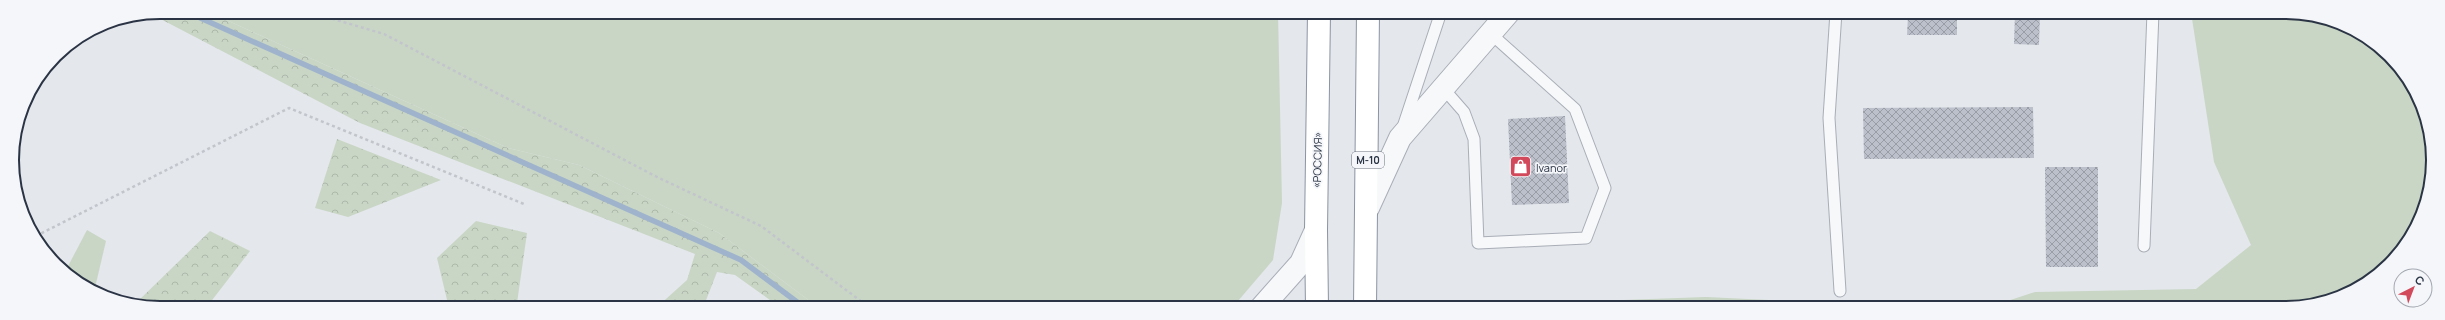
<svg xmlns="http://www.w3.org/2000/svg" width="2445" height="320" font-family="Manrope,sans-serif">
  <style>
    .grass { fill: #c9d6c5 }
    .forest { fill: url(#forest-crowns) }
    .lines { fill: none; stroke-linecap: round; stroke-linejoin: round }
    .stream { stroke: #9fb4cc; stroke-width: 5.5 }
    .building { fill: url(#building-cross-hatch) }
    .lane-casing { stroke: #a9aeb7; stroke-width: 13 }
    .street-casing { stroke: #a9aeb7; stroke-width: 24 }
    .highway-casing { stroke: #8b94a3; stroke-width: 24 }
    .path { stroke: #c2c5cb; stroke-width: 2.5; stroke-dasharray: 3 3; stroke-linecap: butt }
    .lane { stroke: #f7f8fa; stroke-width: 11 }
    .street { stroke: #f7f8fa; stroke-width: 22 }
    .highway { stroke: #fff; stroke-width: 22 }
    .labels { text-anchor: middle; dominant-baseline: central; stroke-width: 3.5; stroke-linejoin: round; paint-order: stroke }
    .shield { fill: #f4f6f9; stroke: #676e7b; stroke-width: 1 }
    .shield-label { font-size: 10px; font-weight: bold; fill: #2b3445 }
    .street-label { font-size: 11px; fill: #2b3445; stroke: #f4f6f9 }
    .poi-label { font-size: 11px; fill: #2b3445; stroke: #f4f6f9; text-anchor: start }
    .rim { fill: none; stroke: #2b3445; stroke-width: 2 }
  </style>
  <defs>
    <pattern id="forest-crowns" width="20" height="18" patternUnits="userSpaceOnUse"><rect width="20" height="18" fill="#c9d6c5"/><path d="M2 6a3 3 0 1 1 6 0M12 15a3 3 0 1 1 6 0" fill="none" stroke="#adb8ab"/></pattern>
    <pattern id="building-cross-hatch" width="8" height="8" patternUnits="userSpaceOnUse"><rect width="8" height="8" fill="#bbc0ca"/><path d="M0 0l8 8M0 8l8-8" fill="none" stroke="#989da6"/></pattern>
  </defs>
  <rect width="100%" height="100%" fill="#e4e7ec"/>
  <g class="grass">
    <polygon points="209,12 1278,12 1282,203 1273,260 1232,308 819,308 719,233 579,165 508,148"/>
    <polygon points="2191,12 2295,12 2351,27 2396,63 2425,113 2433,170 2418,225 2389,265 2342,297 2294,308 1986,308 2035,292 2196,289 2251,245 2214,162"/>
    <polygon points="20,152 20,187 17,188 13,153"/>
    <polygon points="87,230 106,241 94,292 66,270"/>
    <polygon points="1706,297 1933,308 1481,308 1481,305"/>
  </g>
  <g class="forest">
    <polygon points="160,12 209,12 508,148 579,165 719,233 819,308 781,308 735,275 717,272 703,308 656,308 687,280 695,254 360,123 151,14"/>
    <polygon points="337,139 441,180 348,217 315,208"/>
    <polygon points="476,221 527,233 517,303 448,304 437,258"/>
    <polygon points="210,231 250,251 206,308 150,308 135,304"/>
  </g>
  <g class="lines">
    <polyline class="stream" points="187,12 741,260 805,308"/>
  </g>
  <g class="building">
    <polygon points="2015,12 2040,12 2039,45 2014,44"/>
    <polygon points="1908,16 1957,17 1957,35 1907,35"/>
    <polygon points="2033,107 2034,158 1864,159 1863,108"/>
    <polygon points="1565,116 1569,203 1512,205 1508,119"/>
    <polygon points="2045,167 2098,167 2098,267 2046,267"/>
  </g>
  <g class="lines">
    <defs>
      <g id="lane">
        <polyline points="1836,12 1829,118 1840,291"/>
        <polyline points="1443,88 1464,112 1474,139 1478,243 1586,238 1605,188 1575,109 1490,33"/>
        <polyline points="1404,124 1441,12"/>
        <polyline points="2144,246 2153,12"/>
      </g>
      <g id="street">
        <polyline points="1368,208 1400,138 1509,12"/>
        <polyline points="1261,308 1301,263 1316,230"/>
      </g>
      <g id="highway">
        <polyline points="1317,308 1316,230 1319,12"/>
        <polyline points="1365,308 1368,12"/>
      </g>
    </defs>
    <use href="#lane" class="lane-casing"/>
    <use href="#street" class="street-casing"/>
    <use href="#highway" class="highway-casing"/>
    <g class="path">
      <polyline points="309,12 384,34 657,177 761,226 870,308"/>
      <polyline points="36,236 289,108 524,204"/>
    </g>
    <use href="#lane" class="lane"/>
    <use href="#street" class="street"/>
    <use href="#highway" class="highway"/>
  </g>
  <defs>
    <symbol id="shop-square" viewBox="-11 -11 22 22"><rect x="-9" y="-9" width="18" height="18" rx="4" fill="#d1495b" stroke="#f4f6f9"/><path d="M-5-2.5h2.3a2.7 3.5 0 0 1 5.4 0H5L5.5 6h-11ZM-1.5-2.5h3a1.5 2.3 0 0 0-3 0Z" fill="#fff"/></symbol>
  </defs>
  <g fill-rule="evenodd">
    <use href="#shop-square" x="1508" y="154" width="25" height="25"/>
  </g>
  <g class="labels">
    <rect class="shield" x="1352" y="152" width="32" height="16" rx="3"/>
    <g class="shield-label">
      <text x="1368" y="160">М-10</text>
    </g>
    <g class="street-label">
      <text transform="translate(1317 160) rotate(-89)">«РОССИЯ»</text>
    </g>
    <g class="poi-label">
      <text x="1536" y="167">Ivanor</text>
    </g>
  </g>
  <path d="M0 0H2445V320H0ZM160 19H2285A141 141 0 0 1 2426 160V160A141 141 0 0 1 2285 301H160A141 141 0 0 1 19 160V160A141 141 0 0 1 160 19Z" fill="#f4f6f9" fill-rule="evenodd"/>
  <path class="rim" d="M160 19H2285A141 141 0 0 1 2426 160V160A141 141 0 0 1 2285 301H160A141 141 0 0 1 19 160V160A141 141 0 0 1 160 19Z"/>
  <g transform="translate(2413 288) rotate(42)"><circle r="19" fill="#f4f6f9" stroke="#a4a8b1"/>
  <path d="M0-3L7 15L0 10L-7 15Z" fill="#d1495b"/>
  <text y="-6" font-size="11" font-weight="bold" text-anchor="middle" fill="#2b3445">С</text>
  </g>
</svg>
